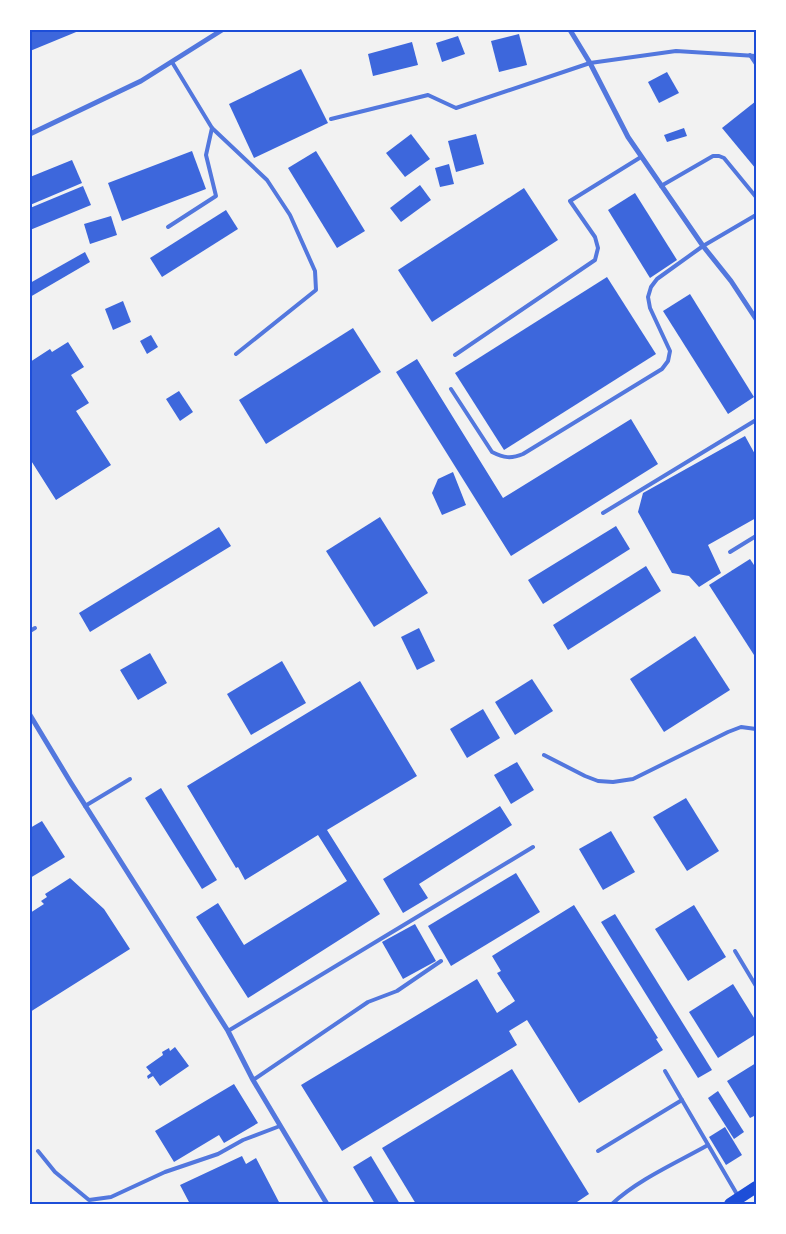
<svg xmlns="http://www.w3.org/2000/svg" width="786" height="1234" font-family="Helvetica,sans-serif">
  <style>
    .building { fill: #3d67dc }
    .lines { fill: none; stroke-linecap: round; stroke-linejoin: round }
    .service { stroke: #5277de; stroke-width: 4 }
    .minor { stroke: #5277de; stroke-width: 5 }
    .primary { stroke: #1d4ed8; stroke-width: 12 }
    .neatline { fill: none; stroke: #1d4ed8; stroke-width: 2 }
  </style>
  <rect width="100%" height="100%" fill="#f2f2f2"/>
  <g class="building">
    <polygon points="30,30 81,30 30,51"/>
    <polygon points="519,34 527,65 499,72 491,41"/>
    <polygon points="458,36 465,54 442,62 436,43"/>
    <polygon points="412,42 418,65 373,76 368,54"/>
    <polygon points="301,69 328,123 254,158 229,104"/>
    <polygon points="667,72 679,93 659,103 648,82"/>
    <polygon points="756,101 756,169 722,128"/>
    <polygon points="684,128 687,136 667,142 664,135"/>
    <polygon points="411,134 430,159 405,177 386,153"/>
    <polygon points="476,134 484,164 456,172 448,141"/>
    <polygon points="192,151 206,189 122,221 108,183"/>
    <polygon points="316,151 365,231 337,248 288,168"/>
    <polygon points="72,160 82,183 30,205 30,177"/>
    <polygon points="449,164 454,184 440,187 435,168"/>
    <polygon points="420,185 431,200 401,222 390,208"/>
    <polygon points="83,186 91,205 30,230 30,208"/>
    <polygon points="524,188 558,240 432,322 398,270"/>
    <polygon points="635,193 677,260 650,278 608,210"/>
    <polygon points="226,210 238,229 162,277 150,258"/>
    <polygon points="111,216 117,235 90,244 84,224"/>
    <polygon points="85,252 90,262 30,297 30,283"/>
    <polygon points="607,277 656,354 504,450 455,373"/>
    <polygon points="690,294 754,397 728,414 663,311"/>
    <polygon points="123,301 131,322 113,330 105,309"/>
    <polygon points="353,328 381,372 266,444 239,400"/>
    <polygon points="151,335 158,347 147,354 140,341"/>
    <polygon points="68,342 84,367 71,375 89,403 76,411 111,465 56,500 30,459 30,362 50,349 52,352"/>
    <polygon points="417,359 503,498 631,419 658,464 511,556 396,372"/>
    <polygon points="179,391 193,412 180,421 166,399"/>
    <polygon points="745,436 756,456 756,518 708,545 721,573 699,587 689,576 672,573 638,512 643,493"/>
    <polygon points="453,472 466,505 442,515 432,493 438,479"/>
    <polygon points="380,517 428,593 374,627 326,551"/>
    <polygon points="616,526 630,549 543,604 528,580"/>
    <polygon points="219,527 231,546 90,632 79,613"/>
    <polygon points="750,559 756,568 756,653 754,655 709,585"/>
    <polygon points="646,566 661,591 568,650 553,625"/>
    <polygon points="419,628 435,661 417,670 401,637"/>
    <polygon points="695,636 730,690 664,732 630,679"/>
    <polygon points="150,653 167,683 138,700 120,670"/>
    <polygon points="282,661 306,703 251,735 227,694"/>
    <polygon points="532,679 553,711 515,735 495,702"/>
    <polygon points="360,681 417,776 327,830 380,914 248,998 196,917 218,903 244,945 347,881 318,835 245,880 238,867 236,868 187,786"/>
    <polygon points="483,709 500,738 467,758 450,729"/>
    <polygon points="517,762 534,790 511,804 494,775"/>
    <polygon points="161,788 217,880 202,889 145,798"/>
    <polygon points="686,798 719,851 687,871 653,817"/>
    <polygon points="500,806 512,825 419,884 428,898 403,913 383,879"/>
    <polygon points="42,821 65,857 30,878 30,828"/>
    <polygon points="611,831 635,872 603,890 579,849"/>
    <polygon points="516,873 540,912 451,966 428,926"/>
    <polygon points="70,878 104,909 130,949 30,1012 30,913 44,904 41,901 47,897 45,894"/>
    <polygon points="574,905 658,1038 656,1039 663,1050 579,1103 527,1020 509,1031 517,1045 342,1151 301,1085 477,979 497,1013 515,1001 497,973 501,971 492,956"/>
    <polygon points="694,905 726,957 688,981 655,929"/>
    <polygon points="615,914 712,1070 698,1078 601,922"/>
    <polygon points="415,924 436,961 403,979 382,942"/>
    <polygon points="733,984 756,1021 756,1034 718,1058 689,1012"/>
    <polygon points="175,1047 189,1066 160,1086 153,1076 148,1079 147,1076 151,1073 146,1067 163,1055 162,1052 169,1048 170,1051"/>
    <polygon points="756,1063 756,1115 750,1118 727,1081"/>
    <polygon points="512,1069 589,1194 574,1204 416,1204 382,1148"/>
    <polygon points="234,1084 258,1123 224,1143 219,1135 174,1162 155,1131"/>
    <polygon points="718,1091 744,1132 734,1139 708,1098"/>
    <polygon points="725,1127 742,1155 726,1165 709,1137"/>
    <polygon points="242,1156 246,1164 256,1158 280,1204 190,1204 180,1185"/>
    <polygon points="371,1156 400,1204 375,1204 353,1167"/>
  </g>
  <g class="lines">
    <g class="service">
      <polyline points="750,55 756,64"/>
      <polyline points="331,119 428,95 456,108 590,63 676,51 756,56"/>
      <polyline points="212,128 267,180 290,215 315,271 316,290 236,354"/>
      <polyline points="661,186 713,156 719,156 724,158 756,197"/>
      <polyline points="168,227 216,196 206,155 212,128 172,62"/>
      <polyline points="455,355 595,260 598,248 595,237 570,201 641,157"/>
      <path d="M 451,389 L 492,452 C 504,458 511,459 523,454 L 662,369 L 668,361 L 670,351 L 650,308 L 648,297 L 651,287 L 657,279 L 703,246 L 756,215"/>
      <polyline points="603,513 756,420"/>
      <polyline points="730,552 756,536"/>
      <polyline points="30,631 35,628"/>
      <polyline points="544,755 585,776 598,781 613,782 633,779 728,732 741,727 756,729"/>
      <polyline points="85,806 130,779"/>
      <polyline points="735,951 756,986"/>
      <polyline points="228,1031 533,847"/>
      <polyline points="665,1071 738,1196"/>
      <polyline points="253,1080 368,1002 397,991 441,961"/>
      <polyline points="38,1151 55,1172 89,1200 111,1197 165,1172 218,1154 243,1140 280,1126"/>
      <polyline points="598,1151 682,1100"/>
      <path d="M 612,1204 C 637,1180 678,1162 708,1145"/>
    </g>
    <g class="minor">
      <polyline points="570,30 590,63 628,137 703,246 731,281 756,319"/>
      <polyline points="30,134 141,81 222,30"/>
      <polyline points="30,715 71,783 228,1031 253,1080 327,1204"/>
    </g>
    <polyline class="primary" points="730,1204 756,1187"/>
  </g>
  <rect width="786" height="1234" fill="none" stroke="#ffffff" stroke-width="62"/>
  <rect x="31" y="31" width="724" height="1172" class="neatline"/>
</svg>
